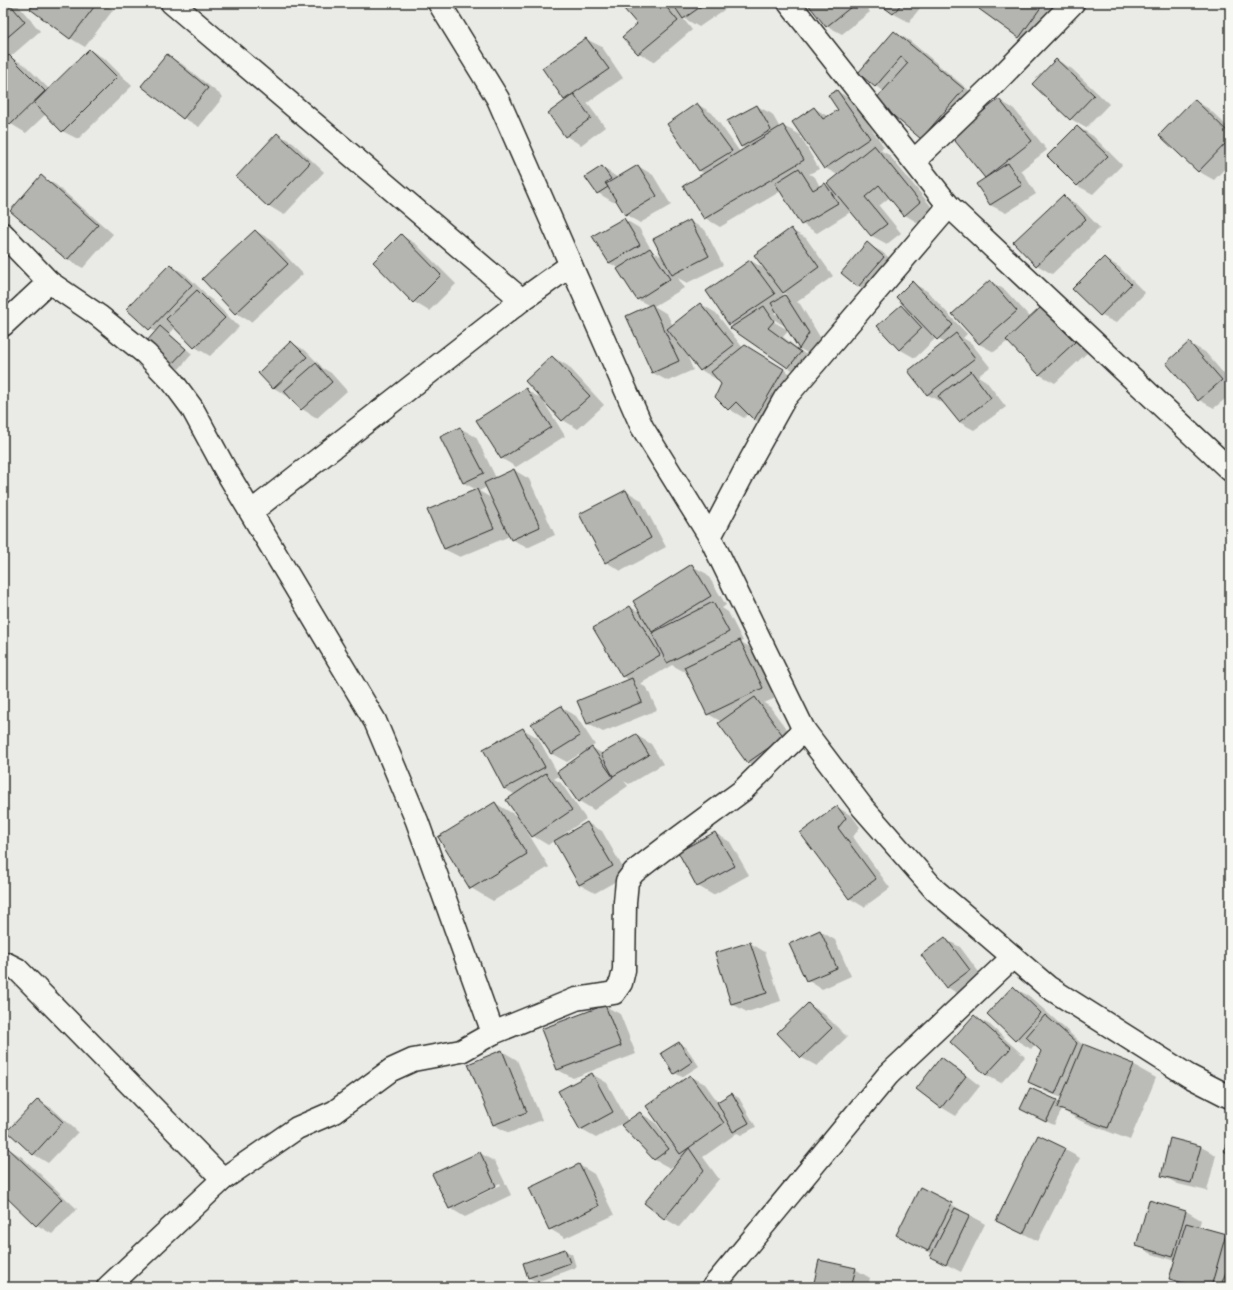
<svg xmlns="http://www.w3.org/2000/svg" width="1233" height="1290" font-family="Dekko,sans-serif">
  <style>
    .shadow { fill: #0003; fill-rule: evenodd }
    .building { fill: #b4b4b1; stroke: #2b2b2b }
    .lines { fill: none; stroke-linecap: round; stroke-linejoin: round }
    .minor-casing { stroke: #2b2b2b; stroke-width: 25 }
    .secondary-casing { stroke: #2b2b2b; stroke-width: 25 }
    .minor { stroke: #f6f6f2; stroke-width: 22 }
    .secondary { stroke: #f6f6f2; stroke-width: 22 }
  </style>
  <rect width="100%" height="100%" fill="#eaeae6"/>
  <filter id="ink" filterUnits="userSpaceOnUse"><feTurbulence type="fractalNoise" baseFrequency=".025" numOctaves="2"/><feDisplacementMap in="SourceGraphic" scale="8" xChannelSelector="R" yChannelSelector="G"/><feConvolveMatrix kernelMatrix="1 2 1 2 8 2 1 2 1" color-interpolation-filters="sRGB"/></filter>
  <g filter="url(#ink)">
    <g class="shadow">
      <polygon points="3,3 16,3 40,31 10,57 25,65 49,89 90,50 105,59 132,86 78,139 62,131 46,114 26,133 11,124 3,117 3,63 9,57 3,53"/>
      <polygon points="36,3 104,3 113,10 85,47 70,38"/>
      <polygon points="632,3 670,3 681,16 682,15 673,3 734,3 699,27 682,17 692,30 654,62 639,53 638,24"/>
      <polygon points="809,3 863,3 870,12 842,34 827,26"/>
      <polygon points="880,3 924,3 909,22 894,14"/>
      <polygon points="985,3 1066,3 1035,45 1020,37"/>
      <polygon points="895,32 910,41 978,98 936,147 921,138 884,91 875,86"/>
      <polygon points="586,39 602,47 623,78 587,103 605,127 581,145 566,136 567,101 565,99"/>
      <polygon points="167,55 182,64 223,97 199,127 184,118"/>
      <polygon points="1057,60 1072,69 1109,104 1086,128 1071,119 1034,84"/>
      <polygon points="837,91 852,100 884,147 880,150 889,155 935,211 920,224 905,215 890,197 879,206 901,233 887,244 872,236 852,211 817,233 802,224 781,191 720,227 705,218 705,174 700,171 668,124 697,104 712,113 740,152 746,149 741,146 757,106 772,114 780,128 783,126 799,134 819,169 809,174 815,177 820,187 825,184 833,189 838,175 825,168 814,108 829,117 839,110"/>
      <polygon points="999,100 1014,109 1047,150 1020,171 1023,173 1036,194 1006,213 990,205 986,178 953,137"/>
      <polygon points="1194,100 1209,109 1230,129 1230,163 1214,180 1198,171"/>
      <polygon points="1078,127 1093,136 1122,165 1093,194 1078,186 1048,156"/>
      <polygon points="278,134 293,143 324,172 284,215 269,206"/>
      <polygon points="638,166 653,175 671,205 640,223 625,214 617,200 613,202 598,193 602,167 618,178"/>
      <polygon points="41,177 56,185 113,234 83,268 68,260 11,211"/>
      <polygon points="1063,196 1078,205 1100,228 1052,274 1037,265 1015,242"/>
      <polygon points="624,219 639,228 652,251 663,257 690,221 705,230 723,265 687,283 678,278 684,288 654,306 667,314 673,326 701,304 716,313 743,348 760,355 799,379 770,428 755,420 749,413 744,418 729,409 716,397 722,384 718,378 716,379 701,370 685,349 693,370 668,381 653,373 627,316 650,306 637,299 619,268 609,263"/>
      <path d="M 791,230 L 806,238 L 833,276 L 797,302 L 800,304 L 823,342 L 815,357 L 800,349 L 789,330 L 783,337 L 815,362 L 804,376 L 789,368 L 732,328 L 734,327 L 730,324 L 751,261 L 767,270 ZM 781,291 L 787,295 L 784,296 ZM 777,311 L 781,317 L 774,313 ZM 770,317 L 788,328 L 788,330 L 769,319 Z"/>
      <polygon points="256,231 271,240 303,274 251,322 236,313"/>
      <polygon points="401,235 416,244 456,284 429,311 414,302"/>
      <polygon points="867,244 882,252 899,266 873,295 858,286"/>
      <polygon points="1104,258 1119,267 1145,293 1116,323 1100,315"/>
      <polygon points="170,265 185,274 206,294 205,295 212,300 239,327 210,356 195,347 175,327 169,333 192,354 179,369 172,364 147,342 156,332 150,329"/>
      <polygon points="990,281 1005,290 1031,318 1041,308 1056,317 1089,351 1055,383 1040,375 1008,341 994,352 979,344"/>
      <polygon points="912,283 927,291 967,334 963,338 971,343 990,367 978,376 986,381 1006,407 974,430 959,422 944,402 943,403 928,395 945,343 936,338 915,358 899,349 901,306 909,310"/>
      <polygon points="291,342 306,351 322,367 321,367 331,373 347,391 317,418 302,409 290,396 289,397 274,388"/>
      <polygon points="1190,344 1205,352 1230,381 1230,395 1214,408 1199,400"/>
      <polygon points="553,357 568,366 604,405 578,429 563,420"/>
      <polygon points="526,390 542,399 565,436 516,467 501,458"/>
      <path d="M 460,428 L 476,437 L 496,478 L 514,470 L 529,479 L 555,535 L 527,548 L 512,539 L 510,536 L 460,557 L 444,549 L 477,490 L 464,483 ZM 487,487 L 493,499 L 479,491 Z"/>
      <polygon points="626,491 641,500 666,547 621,571 606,562"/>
      <polygon points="692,566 707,574 726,605 722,608 728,612 743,641 741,642 755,650 778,697 764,703 770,707 799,746 763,771 748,762 720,724 722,722 708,714 686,670 683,671 672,665 640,684 647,688 657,710 603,732 588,724 629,680 623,676 630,607 642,613"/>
      <polygon points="561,707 576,716 595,745 591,747 603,754 636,735 651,744 663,764 629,784 624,781 628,786 594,810 579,801 560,775 554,779 561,783 586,819 564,834 565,835 587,823 602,831 627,875 595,893 580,885 555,840 548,845 533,836 525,824 523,825 549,867 493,901 471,888 495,803 520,818 516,795 505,789 484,750 523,729 538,738 557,772 581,756 580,754 567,762 552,754 533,724"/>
      <polygon points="837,807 852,816 860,827 853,837 890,888 864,907 849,898 801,833"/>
      <polygon points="715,833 730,842 749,875 713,895 698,886"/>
      <polygon points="820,931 835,940 851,976 822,989 807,980"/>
      <polygon points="945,939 960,947 984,979 962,996 947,987"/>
      <polygon points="750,943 765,952 781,1001 747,1012 732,1004"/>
      <polygon points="1014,988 1029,996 1084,1046 1133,1065 1156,1078 1130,1140 1081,1121 1062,1110 1054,1125 1028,1113 1056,1101 1060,1104 1062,1098 1044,1091 1029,1082 1043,1051 1035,1044 1031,1049 1016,1040 989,1014"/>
      <polygon points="808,1004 823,1013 847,1037 817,1066 802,1058 778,1033"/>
      <polygon points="605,1006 620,1014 636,1054 573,1078 558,1070 542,1030"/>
      <polygon points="975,1017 990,1025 1025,1057 1001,1083 986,1075"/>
      <polygon points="679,1043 686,1047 699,1066 682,1077 675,1073"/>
      <polygon points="502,1051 517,1060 542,1120 509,1133 494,1125"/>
      <polygon points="941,1058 956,1067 980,1086 956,1116 941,1107"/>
      <polygon points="592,1074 607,1083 628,1121 640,1113 655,1122 666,1136 690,1076 705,1084 718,1102 732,1094 739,1098 756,1127 741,1135 737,1133 703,1157 719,1179 679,1227 664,1218 677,1163 670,1168 655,1160 621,1124 596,1138 580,1129"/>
      <polygon points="38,1100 53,1109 78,1132 48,1163 33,1154"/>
      <polygon points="1039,1136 1080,1158 1038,1241 997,1220"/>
      <polygon points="1201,1147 1216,1155 1207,1191 1178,1184 1163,1176"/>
      <polygon points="7,1148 22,1157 77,1209 52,1234 37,1225 3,1193 3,1152"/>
      <path d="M 480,1153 L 495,1162 L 511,1195 L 465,1217 L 450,1208 ZM 500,1183 L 501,1185 L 457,1206 L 457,1204 Z"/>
      <polygon points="579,1165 594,1174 614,1215 565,1238 550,1229 530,1188"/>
      <polygon points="921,1188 951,1204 985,1224 961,1272 932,1257 933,1254 897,1235"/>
      <polygon points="1186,1211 1201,1220 1199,1227 1230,1238 1230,1287 1186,1287 1171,1278 1176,1261 1152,1254 1137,1245"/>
      <polygon points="564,1250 572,1254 576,1267 537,1282 529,1278 524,1264"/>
      <polygon points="855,1269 870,1278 868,1287 814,1287"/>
    </g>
    <g class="building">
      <polygon points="3,3 9,3 25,22 3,41"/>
      <polygon points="35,3 97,3 70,39 30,9"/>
      <polygon points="631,3 663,3 678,21 638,54 622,37 637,24 624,9"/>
      <polygon points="672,3 706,3 683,19"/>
      <polygon points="807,3 856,3 826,27"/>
      <polygon points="878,3 902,3 893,14"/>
      <polygon points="984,3 1044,3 1019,38 979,9"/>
      <polygon points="894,31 964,89 921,139 875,100 908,63 901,57 875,87 858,73"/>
      <polygon points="586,38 609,69 564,100 542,68"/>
      <polygon points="89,49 117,77 62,132 34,103"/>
      <polygon points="167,54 208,88 183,119 141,86"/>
      <polygon points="9,55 45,91 10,125 3,118 3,61"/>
      <polygon points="1056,59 1094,95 1070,120 1032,84"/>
      <polygon points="837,90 870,138 824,169 792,122 814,107 823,119 838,110 828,95"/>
      <polygon points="574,94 591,118 565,137 548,113"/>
      <polygon points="999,99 1032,141 985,178 951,136"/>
      <polygon points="1194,99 1230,134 1230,139 1198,172 1159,135"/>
      <polygon points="697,103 732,151 699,171 667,124"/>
      <polygon points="757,105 771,130 741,147 727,121"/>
      <polygon points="783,125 804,160 704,219 683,186"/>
      <polygon points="1077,126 1108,156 1077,186 1047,156"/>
      <polygon points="277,133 310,163 268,207 236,177"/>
      <polygon points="874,145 920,202 904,216 879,185 865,197 887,224 871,236 827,183"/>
      <polygon points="1008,163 1022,185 990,205 976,184"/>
      <polygon points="638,165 657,196 625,215 606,184"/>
      <polygon points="602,166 611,179 605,183 608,187 597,194 585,177"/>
      <polygon points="799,168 813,190 825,183 838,203 801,225 775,183"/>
      <polygon points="41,175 98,225 67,260 10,211"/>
      <polygon points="1063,195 1086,219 1036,266 1013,242"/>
      <polygon points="624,218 640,245 609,263 592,236"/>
      <polygon points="690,220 709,256 672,275 653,239"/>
      <polygon points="791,228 819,267 783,293 754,255"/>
      <polygon points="255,230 288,264 235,314 202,279"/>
      <polygon points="401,234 441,275 413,303 373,262"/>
      <polygon points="867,242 884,257 858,287 841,273"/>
      <polygon points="650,248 670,279 637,300 617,269"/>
      <polygon points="1104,257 1131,284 1100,316 1072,289"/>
      <polygon points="750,260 775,294 729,325 706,291"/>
      <polygon points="170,264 192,285 149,330 126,309"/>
      <polygon points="990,280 1017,311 979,344 952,314"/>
      <polygon points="912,281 953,325 937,340 896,297"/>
      <polygon points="197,290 225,318 194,348 166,319"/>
      <polygon points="785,295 809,333 799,349 771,303"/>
      <polygon points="700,303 734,345 700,371 667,329"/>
      <polygon points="652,304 679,361 652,373 626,316"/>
      <polygon points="901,305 922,328 899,350 877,326"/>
      <polygon points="764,306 774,321 768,328 801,352 788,368 730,328"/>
      <polygon points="1041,307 1075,342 1039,375 1006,340"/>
      <polygon points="160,326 186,349 171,365 146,342"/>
      <polygon points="956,333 975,358 927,395 908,371"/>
      <polygon points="291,341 307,357 273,389 258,373"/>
      <polygon points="1189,342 1222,380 1198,401 1166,363"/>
      <polygon points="745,345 784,369 754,420 736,402 728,410 715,397 721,384 711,372"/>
      <polygon points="552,356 590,396 562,421 525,381"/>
      <polygon points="316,363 332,382 301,410 284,391"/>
      <polygon points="971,371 991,398 959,422 938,396"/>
      <polygon points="526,388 551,427 501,459 476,420"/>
      <polygon points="460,427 484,473 463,483 440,437"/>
      <polygon points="514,469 540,527 511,540 484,483"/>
      <polygon points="477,489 494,528 444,549 427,510"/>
      <polygon points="626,490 651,538 605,563 579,514"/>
      <polygon points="692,564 711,596 652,632 633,601"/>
      <polygon points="713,602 729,632 667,663 652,633"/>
      <polygon points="630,606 660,655 622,677 593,628"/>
      <polygon points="740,640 763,688 707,715 684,667"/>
      <polygon points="632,678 642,702 587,724 577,701"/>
      <polygon points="755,697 784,737 747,763 718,723"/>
      <polygon points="561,706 580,736 551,754 531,724"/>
      <polygon points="523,728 545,767 504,789 483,749"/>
      <polygon points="636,734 649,755 613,776 601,754"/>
      <polygon points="592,747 613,777 578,802 557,772"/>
      <polygon points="546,773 572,810 532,837 506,800"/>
      <polygon points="495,802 527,854 470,889 438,837"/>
      <polygon points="837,806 846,818 838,828 876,879 849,899 800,833"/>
      <polygon points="587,822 613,866 579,885 554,841"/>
      <polygon points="715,832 735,866 697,887 678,852"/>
      <polygon points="820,930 837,968 806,981 789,944"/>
      <polygon points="945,937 970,970 946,988 921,955"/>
      <polygon points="750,942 767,993 731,1004 715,953"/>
      <polygon points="1013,986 1041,1013 1015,1041 987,1014"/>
      <polygon points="808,1003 832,1028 801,1058 777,1033"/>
      <polygon points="605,1005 621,1046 557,1070 541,1029"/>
      <polygon points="974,1015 1011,1048 986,1075 950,1042"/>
      <polygon points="1045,1015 1077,1043 1055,1094 1028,1082 1041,1051 1026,1037"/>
      <polygon points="679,1042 692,1062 674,1074 661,1053"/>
      <polygon points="1083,1044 1134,1064 1108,1128 1057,1108"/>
      <polygon points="502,1050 527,1112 493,1125 468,1064"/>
      <polygon points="941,1057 966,1076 941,1108 916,1089"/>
      <polygon points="592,1073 613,1112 580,1130 558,1091"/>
      <polygon points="690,1075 724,1123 680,1154 646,1106"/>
      <polygon points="1030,1088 1057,1100 1046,1122 1020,1109"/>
      <polygon points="732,1093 749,1123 733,1132 717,1102"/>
      <polygon points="38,1099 63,1122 33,1155 7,1131"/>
      <polygon points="640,1112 669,1149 654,1160 621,1125"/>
      <polygon points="1038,1135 1065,1148 1023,1234 996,1221"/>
      <polygon points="1170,1138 1201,1146 1191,1183 1161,1176"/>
      <polygon points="1230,1138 1230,1155 1224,1151"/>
      <polygon points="7,1147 62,1199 36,1226 3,1194 3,1151"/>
      <polygon points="689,1148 704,1170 664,1219 644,1203"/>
      <polygon points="480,1152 496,1186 449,1209 432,1174"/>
      <polygon points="579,1164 599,1206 549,1230 529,1188"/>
      <polygon points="920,1187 952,1203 928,1251 896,1235"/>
      <polygon points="1149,1200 1186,1211 1173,1257 1136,1246"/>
      <polygon points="955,1208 970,1215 946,1265 930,1257"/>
      <polygon points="1186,1223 1226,1234 1211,1287 1198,1287 1169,1279"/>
      <polygon points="565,1249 570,1263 528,1278 523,1263"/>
      <polygon points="819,1260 856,1268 851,1287 813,1287"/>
      <polygon points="1230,1262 1230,1287 1227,1287 1221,1285"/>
    </g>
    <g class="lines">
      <defs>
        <g id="minor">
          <polyline points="172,3 522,300"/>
          <polyline points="789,3 949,206 1230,470"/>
          <polyline points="914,161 990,88 1073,3"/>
          <polyline points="3,234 49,282 99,316 146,354 172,381 192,408 225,469 375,721 417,821 493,1033"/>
          <polyline points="3,325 49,282"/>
          <polyline points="251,512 522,300 571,265"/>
          <polyline points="710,537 751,459 785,398 949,206"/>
          <polyline points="3,965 7,964 17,969 223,1179"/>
          <polyline points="108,1287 223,1179 297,1128 334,1112 391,1070 413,1060 461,1051 493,1033 576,999 614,993 621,983 624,970 625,902 627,881 634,872 669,845 742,791 804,730"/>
          <polyline points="713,1287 888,1075 1013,957"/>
        </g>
        <polyline id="secondary" points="439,3 498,99 642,427 710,537 804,730 863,808 935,890 1048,987 1189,1076 1230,1097"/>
      </defs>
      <use href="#minor" class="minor-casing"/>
      <use href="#secondary" class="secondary-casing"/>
      <use href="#minor" class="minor"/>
      <use href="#secondary" class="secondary"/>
    </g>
  </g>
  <rect width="1233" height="1290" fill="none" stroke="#f6f6f2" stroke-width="16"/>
  <rect x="8" y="8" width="1217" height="1274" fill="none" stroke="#2b2b2b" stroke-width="1.5" filter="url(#ink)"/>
</svg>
